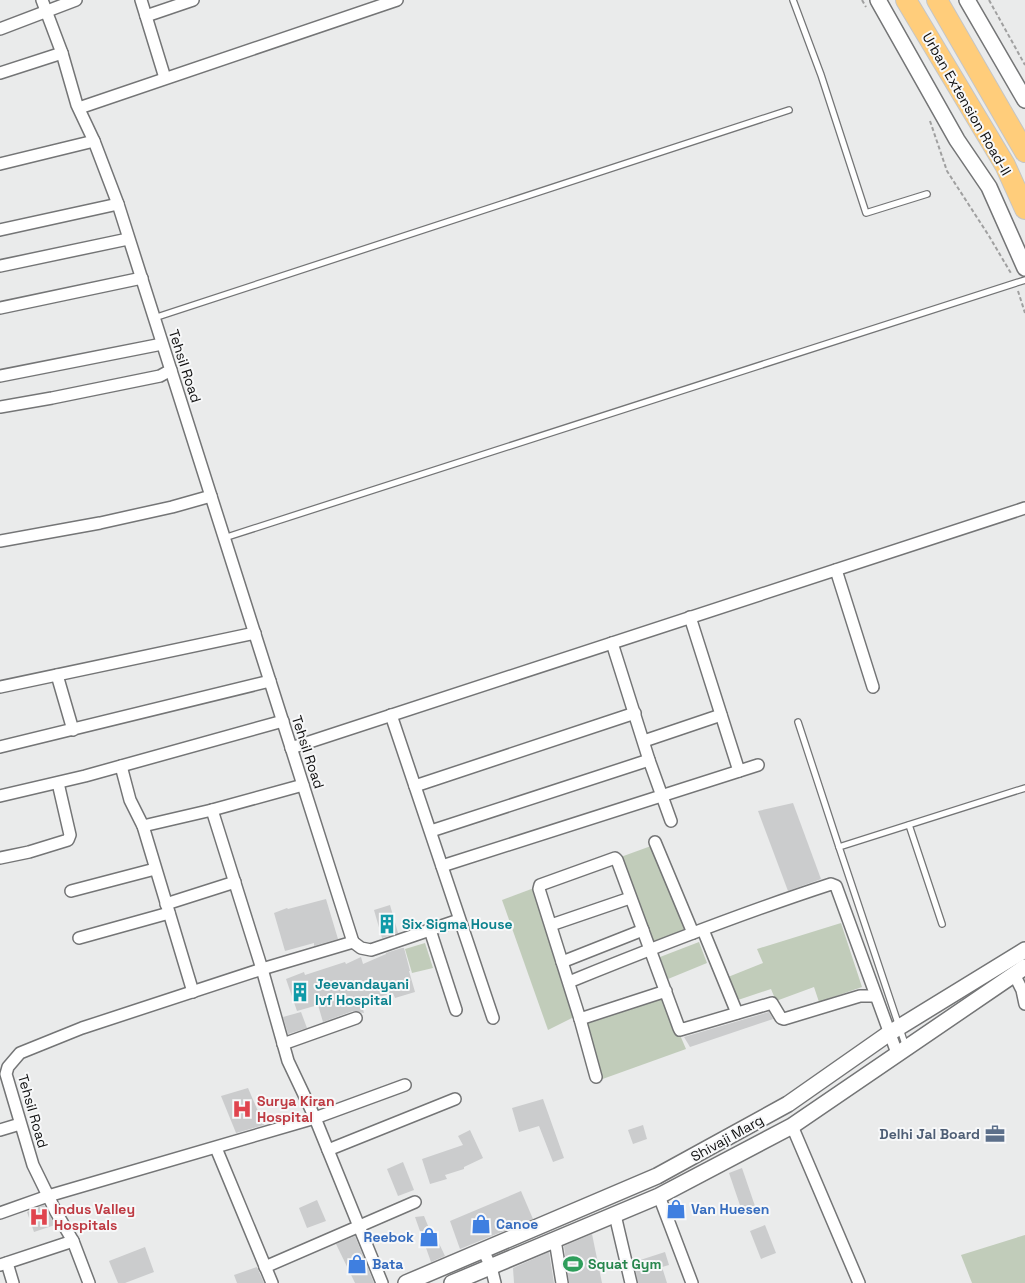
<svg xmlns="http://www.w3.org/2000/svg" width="1025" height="1283" font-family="'Space Grotesk',sans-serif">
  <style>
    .green { fill: #c1ccba }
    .building { fill: #cbcccd }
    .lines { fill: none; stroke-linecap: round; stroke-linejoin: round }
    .lane-casing { stroke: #747576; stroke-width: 8 }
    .street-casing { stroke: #747576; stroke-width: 14 }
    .secondary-casing { stroke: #747576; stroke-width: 18 }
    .highway-casing { stroke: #c5c5c5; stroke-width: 22 }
    .path { stroke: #a0a0a0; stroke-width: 2; stroke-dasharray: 4 2.5; stroke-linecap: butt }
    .lane { stroke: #fff; stroke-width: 5.5 }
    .street { stroke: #fff; stroke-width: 11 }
    .secondary { stroke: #fff; stroke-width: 15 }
    .highway { stroke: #ffcd7b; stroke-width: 20 }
    .labels { text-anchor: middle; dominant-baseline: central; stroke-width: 4; stroke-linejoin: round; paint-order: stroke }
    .street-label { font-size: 14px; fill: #0d0d0d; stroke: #f7f8f9 }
    .culture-label { font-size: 14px; font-weight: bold; fill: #0d838f; stroke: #f7f8f9; text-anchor: start }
    .health-label { font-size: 14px; font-weight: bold; fill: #be3a42; stroke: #f7f8f9; text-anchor: start }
    .service-label { font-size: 14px; font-weight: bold; fill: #4e5e75; stroke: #f7f8f9; text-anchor: end }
    .shop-label { font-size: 14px; font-weight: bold; fill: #366cbe; stroke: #f7f8f9; text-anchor: start }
    .leisure-label { font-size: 14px; font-weight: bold; fill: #27864d; stroke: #f7f8f9; text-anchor: start }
  </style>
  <rect width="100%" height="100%" fill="#eaebeb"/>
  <g class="green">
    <polygon points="651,846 686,930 650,943 618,858"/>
    <polygon points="534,888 576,1016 548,1030 502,900"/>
    <polygon points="841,923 862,987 819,1002 814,987 776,1001 771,989 735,1001 728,977 763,963 757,949"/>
    <polygon points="699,942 707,963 668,979 660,957"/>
    <polygon points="425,943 433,968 412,973 405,949"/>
    <polygon points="661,991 686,1049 597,1081 576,1020"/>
    <polygon points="1025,1235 1025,1283 972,1283 961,1255"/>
  </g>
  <g class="building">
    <polygon points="793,803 821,879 788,891 758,811"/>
    <polygon points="326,899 338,939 314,946 314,943 285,951 274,913 287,908 288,909"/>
    <polygon points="390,905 398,933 382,938 374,910"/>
    <polygon points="402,948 404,948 410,971 409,971 415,992 395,998 393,993 361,1002 364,1013 353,1011 323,1022 318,1005 297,1011 286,979 304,972 305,975 345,962 346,964 361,957 363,964 386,954 386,953"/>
    <polygon points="301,1012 307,1028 288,1034 283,1017"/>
    <polygon points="769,1012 773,1019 690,1047 684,1037"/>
    <polygon points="248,1088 264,1125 236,1133 221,1096"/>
    <polygon points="543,1099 564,1158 553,1162 539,1126 519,1132 512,1108"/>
    <polygon points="643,1125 647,1139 633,1144 628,1130"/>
    <polygon points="470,1130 483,1158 464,1167 464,1169 445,1175 447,1179 430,1184 422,1159 463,1145 458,1136"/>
    <polygon points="403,1162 414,1190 398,1196 387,1169"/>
    <polygon points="742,1168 756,1209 743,1214 729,1173"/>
    <polygon points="521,1191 533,1219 460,1249 450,1221"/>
    <polygon points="317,1200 326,1221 307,1228 299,1208"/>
    <polygon points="44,1205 55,1225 34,1232 27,1212"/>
    <polygon points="424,1216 433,1238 436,1237 445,1256 431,1262 415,1217"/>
    <polygon points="765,1225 776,1253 761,1259 750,1231"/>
    <polygon points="592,1234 602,1283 569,1283 564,1246"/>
    <polygon points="355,1236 374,1283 355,1283 336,1244"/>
    <polygon points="145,1247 154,1272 125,1283 118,1283 109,1261"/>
    <polygon points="549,1252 554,1283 514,1283 513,1268"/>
    <polygon points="665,1252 669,1265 662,1267 667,1283 638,1283 634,1262"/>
    <polygon points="257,1267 264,1283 237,1283 234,1275"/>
  </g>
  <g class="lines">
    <defs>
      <g id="lane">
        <polyline points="793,0 821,75 866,213 927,194"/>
        <polyline points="154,318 789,110"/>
        <polyline points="224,538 1025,280"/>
        <polyline points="798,722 839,847"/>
        <polyline points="909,825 942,924"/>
        <polyline points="906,1047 839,847 1025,788"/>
      </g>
      <g id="street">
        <polyline points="42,0 62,53 77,105 94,141 118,204 353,942"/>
        <polyline points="141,0 165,78"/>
        <polyline points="146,16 193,0"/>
        <polyline points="0,29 76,0"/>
        <polyline points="0,73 62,53"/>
        <polyline points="79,108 397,0"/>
        <polyline points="0,164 94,141"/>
        <polyline points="0,230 118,204"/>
        <polyline points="0,266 128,239"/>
        <polyline points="0,308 142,278"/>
        <polyline points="0,376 162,344"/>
        <polyline points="0,407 52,398 160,376 171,370"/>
        <polyline points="0,541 100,523 172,507 211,496"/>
        <polyline points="836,570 873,687"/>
        <polyline points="690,617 739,771"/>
        <polyline points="612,643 649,760 671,821"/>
        <polyline points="57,675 73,730"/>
        <polyline points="0,687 255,633"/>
        <polyline points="391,715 493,1018"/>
        <polyline points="644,741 721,715"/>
        <polyline points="0,747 270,681"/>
        <polyline points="291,748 1025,508"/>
        <polyline points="121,766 130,800 143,826 193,992"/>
        <polyline points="415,786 635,713"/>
        <polyline points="0,796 85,776 283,721"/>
        <polyline points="212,810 262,969 288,1061 315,1118 382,1283"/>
        <polyline points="143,826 212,810 303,785"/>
        <polyline points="431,831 649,760"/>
        <polyline points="655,842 693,933"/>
        <polyline points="0,858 29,852 68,840 70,835 58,783"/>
        <polyline points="442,866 758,765"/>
        <polyline points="71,891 155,869"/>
        <polyline points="166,904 235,882"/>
        <polyline points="551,925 630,898"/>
        <polyline points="430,930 456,1010"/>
        <polyline points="703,930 737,1013"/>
        <polyline points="79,938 169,913"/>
        <polyline points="353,942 361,948 371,950 459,920"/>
        <polyline points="562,962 643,930"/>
        <polyline points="1014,974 1022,990 1025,1004"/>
        <path d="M 569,982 C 655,947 742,913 831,884 L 836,886 L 897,1053"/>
        <polyline points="666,991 580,1019 539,889 540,885 615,858 617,860 679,1028 680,1030 772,1003 781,1018 784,1019 860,996 875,996"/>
        <polyline points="580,1019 596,1077"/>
        <polyline points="283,1044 356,1018"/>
        <polyline points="792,1126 859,1283"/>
        <polyline points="0,1130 20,1124"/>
        <polyline points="216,1148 272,1283"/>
        <polyline points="328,1150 455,1099"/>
        <polyline points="659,1196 692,1283"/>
        <polyline points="0,1213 48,1196 315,1118 405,1085"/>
        <polyline points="615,1215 631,1283"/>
        <polyline points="555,1240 562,1283"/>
        <polyline points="483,1250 491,1267 495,1283"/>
        <polyline points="7,1263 13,1283"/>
        <polyline points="0,1265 73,1241"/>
        <polyline points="265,1267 415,1202"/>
        <polyline points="89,1283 73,1241 56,1212 33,1165 6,1074 8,1067 20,1053 82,1028 262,969 353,942"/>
      </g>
      <g id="secondary">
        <polyline points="878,0 957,140 989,187 1025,268"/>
        <polyline points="967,0 1025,100"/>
        <polyline points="406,1283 657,1176 788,1104 888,1034 1025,950"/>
        <polyline points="452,1283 659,1196 792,1126 1025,967"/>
      </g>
      <g id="highway">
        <polyline points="906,0 1005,165 1025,209"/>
        <polyline points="937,0 1025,152"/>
      </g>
    </defs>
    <use href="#lane" class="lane-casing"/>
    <use href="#street" class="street-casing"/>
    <use href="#secondary" class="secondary-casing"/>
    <use href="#highway" class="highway-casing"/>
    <g class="path">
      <polyline points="862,0 866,7"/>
      <polyline points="989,0 1025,65"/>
      <polyline points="930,121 947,171 989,236 1012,275"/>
      <polyline points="1018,291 1025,313"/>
    </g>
    <use href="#lane" class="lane"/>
    <use href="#street" class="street"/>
    <use href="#secondary" class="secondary"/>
    <use href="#highway" class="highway"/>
  </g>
  <defs>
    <symbol id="building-bare" viewBox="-9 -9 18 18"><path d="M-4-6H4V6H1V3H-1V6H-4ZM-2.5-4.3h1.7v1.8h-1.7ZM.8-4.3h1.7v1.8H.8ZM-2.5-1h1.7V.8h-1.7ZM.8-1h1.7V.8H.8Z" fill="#0f9aa8" stroke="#f7f8f9" stroke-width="2.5" paint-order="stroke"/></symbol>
    <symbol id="hospital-bare" viewBox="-9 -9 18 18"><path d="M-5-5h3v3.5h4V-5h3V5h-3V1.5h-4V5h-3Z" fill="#e0444e" stroke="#f7f8f9" stroke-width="2.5" paint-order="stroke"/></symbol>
    <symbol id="office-bare" viewBox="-9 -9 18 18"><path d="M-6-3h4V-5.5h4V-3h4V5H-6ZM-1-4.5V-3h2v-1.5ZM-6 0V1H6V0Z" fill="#5c6f8a" stroke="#f7f8f9" stroke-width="2.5" paint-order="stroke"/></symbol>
    <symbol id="shop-bare" viewBox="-9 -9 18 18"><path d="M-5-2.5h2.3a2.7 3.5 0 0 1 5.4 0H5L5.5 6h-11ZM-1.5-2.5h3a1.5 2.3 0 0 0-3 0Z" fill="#3f7fe0" stroke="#f7f8f9" stroke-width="2.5" paint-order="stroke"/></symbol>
    <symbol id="stadium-bare" viewBox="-9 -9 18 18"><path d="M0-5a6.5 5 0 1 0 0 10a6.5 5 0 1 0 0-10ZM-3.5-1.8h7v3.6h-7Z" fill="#2e9e5b" stroke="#f7f8f9" stroke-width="2.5" paint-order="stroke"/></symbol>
  </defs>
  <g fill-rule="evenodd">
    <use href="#building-bare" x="373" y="910" width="28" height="28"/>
    <use href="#building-bare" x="286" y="978" width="28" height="28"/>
    <use href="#hospital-bare" x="228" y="1095" width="28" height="28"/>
    <use href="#office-bare" x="981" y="1120" width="28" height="28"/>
    <use href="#shop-bare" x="662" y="1195" width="28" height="28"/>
    <use href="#hospital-bare" x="25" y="1203" width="28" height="28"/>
    <use href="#shop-bare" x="467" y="1210" width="28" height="28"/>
    <use href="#shop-bare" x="415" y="1223" width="28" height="28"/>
    <use href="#shop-bare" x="343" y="1250" width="28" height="28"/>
    <use href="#stadium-bare" x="559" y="1250" width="28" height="28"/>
  </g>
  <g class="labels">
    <g class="street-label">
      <text transform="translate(967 104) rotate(60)">Urban Extension Road-II</text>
      <text transform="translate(185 366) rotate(72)">Tehsil Road</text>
      <text transform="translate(308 752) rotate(72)">Tehsil Road</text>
      <text transform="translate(33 1111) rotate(74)">Tehsil Road</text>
      <text transform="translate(727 1138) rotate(-29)">Shivaji Marg</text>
    </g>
    <g class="culture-label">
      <text x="402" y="924">Six Sigma House</text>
      <text x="315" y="984">Jeevandayani<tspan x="315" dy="16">Ivf Hospital</tspan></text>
    </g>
    <g class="health-label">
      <text x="257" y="1101">Surya Kiran<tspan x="257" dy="16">Hospital</tspan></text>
      <text x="54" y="1209">Indus Valley<tspan x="54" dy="16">Hospitals</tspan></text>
    </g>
    <g class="service-label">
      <text x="980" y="1134">Delhi Jal Board</text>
    </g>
    <g class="shop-label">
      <text x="691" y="1209">Van Huesen</text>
      <text x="496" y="1224">Canoe</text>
      <text x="414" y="1237" text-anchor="end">Reebok</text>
      <text x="372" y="1264">Bata</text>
    </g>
    <g class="leisure-label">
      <text x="588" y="1264">Squat Gym</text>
    </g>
  </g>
</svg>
